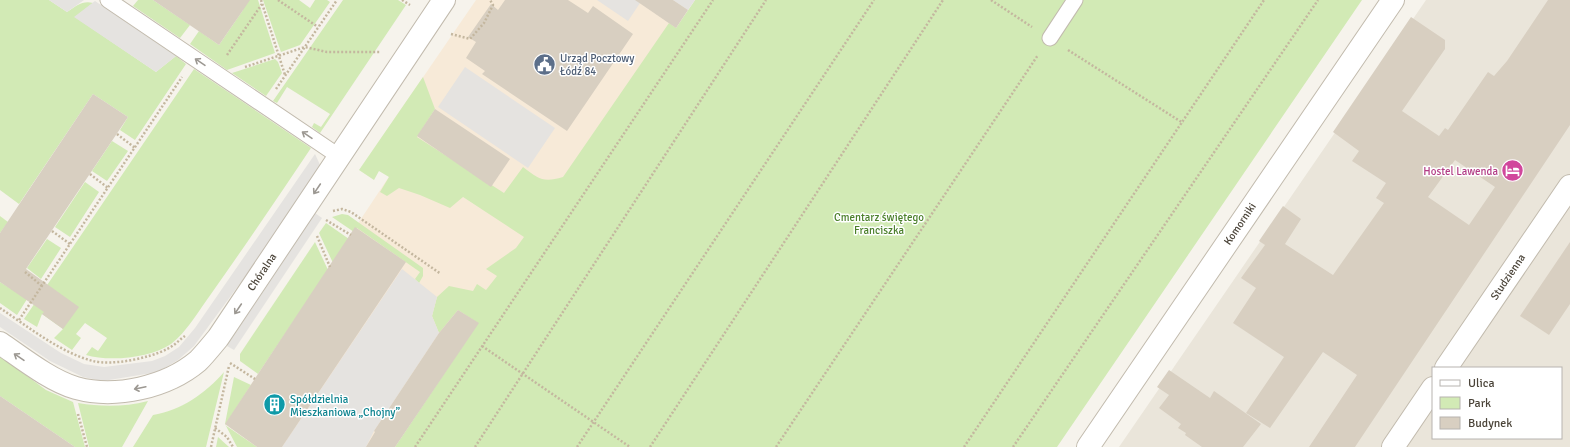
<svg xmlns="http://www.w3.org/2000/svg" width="1570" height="447" font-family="Signika,sans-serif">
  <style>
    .residential { fill: #eae5da; fill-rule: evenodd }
    .commercial { fill: #f7ead8 }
    .green { fill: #d2eab5 }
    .parking { fill: #e5e3e0 }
    .building { fill: #d8cfc1; fill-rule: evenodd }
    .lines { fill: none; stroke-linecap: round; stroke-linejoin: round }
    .lane-casing { stroke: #c2bbae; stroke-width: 17 }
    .street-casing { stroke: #c2bbae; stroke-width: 24 }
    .path { stroke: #c4b79f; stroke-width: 2.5; stroke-dasharray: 2 2; stroke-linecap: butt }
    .lane { stroke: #fff; stroke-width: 15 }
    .street { stroke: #fff; stroke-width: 22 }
    .oneway { stroke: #9c9892 }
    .labels { text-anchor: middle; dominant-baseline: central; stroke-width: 3; stroke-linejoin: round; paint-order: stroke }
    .service-label { font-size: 11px; fill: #4e5e75; stroke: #fff; text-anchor: start }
    .hotel-label { font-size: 11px; fill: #b23c85; stroke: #fff; text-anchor: end }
    .park-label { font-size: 11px; fill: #4a7f2a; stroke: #fff }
    .street-label { font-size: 11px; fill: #4b4439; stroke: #fff }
    .culture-label { font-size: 11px; fill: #0d838f; stroke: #fff; text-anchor: start }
  </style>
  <rect width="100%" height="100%" fill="#f6f3ec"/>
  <path class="residential" d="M 1426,0 L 1570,0 L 1570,447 L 1119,447 ZM 1433,368 L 1561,368 L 1561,438 L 1433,438 Z"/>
  <polygon class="commercial" points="476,0 672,0 688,10 395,447 257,447 225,424 402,157 486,212 380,140"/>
  <g class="green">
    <path d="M 0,0 L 49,0 L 67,12 C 76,6 83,0 93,3 L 75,17 L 156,72 L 176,56 L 186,64 L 135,140 L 120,130 L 128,117 L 93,94 L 19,204 L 0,190 Z"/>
    <polygon points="138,0 153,0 190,25 180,38 133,6"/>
    <polygon points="228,0 258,0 275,53 227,70 190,44 199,31 219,45 243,10"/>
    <polygon points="263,0 299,0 310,8 315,0 327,0 330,2 300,45 281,52"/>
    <polygon points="343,0 398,0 406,5 320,133 312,127 314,123 321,127 330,114 287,87 277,103 273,101"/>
    <path d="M 695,0 L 1362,0 L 1057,447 L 395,447 L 478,323 L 458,310 L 439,333 L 432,316 L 437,297 L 449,286 L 473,291 L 477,284 L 486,290 L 497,276 L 486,269 L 516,248 L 524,237 L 463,197 L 450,208 L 420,195 L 399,188 L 387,196 L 380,192 L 389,177 L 379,171 L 374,180 L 359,170 L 423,77 L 435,109 L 417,137 L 504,193 L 523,167 C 539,179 543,183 563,177 L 669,23 L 676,28 Z"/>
    <polygon points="275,59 278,62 282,73 266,96 232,73"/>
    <path d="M 194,69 L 311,148 C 278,197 245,246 211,294 C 200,309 186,333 171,344 C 151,358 109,362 86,355 L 92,347 L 98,351 L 107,338 L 85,323 L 76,334 L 81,338 L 72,350 L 54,338 L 63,329 L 42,314 L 37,327 L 24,319 Z"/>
    <polygon points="112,141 128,151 107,181 92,171"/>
    <polygon points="85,182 99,192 70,237 55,227"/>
    <polygon points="342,214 348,215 423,268 423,276 419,283 415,279 420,272 357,228 354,232 332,217"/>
    <polygon points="0,216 8,222 0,233"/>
    <polygon points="326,223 349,239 333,263 319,233"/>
    <polygon points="47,239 61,248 41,279 27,268"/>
    <polygon points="315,242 328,270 258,374 240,361 240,354"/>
    <polygon points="0,282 11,289 34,288 17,315 0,303"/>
    <polygon points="0,356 46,390 73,402 85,447 75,447 0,396"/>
    <path d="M 224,372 L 206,447 L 133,447 L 153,415 C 180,411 206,393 224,372 Z"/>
    <polygon points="234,377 251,385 225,425 257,447 237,447 225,424"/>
    <path d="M 148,401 L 122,447 L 89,447 L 78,403 C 102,407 124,407 148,401 Z"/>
    <polygon points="218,437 229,447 216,447"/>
  </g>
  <g class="parking">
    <polygon points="49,0 84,0 67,12"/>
    <polygon points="597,0 642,0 628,21"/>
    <polygon points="673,0 695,0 688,10"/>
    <polygon points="95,1 176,56 156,72 74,17"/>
    <polygon points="465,67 555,128 528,168 438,107"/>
    <polygon points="315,154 321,167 255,263 194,346 178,360 158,372 103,381 83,377 50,361 0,327 0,313 61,353 84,364 104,367 152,361 165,356 179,347 195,328"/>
    <polygon points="315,213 322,218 234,350 227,346"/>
    <polygon points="402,269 437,297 432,316 439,333 374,431 366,447 282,447"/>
  </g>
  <g class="building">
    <polygon points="153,0 250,0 219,45"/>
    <polygon points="505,0 568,0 588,13 593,6 633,34 567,131 482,74 485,71 466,58 476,42 468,37 491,4 498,10"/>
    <polygon points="635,0 673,0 688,10 676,28"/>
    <path d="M 1548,0 L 1570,0 L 1570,125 L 1355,447 L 1309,447 L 1357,375 L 1323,352 L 1270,428 L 1246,413 L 1284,357 L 1233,323 L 1256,288 L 1241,278 L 1265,245 L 1259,241 L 1283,206 L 1301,219 L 1285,244 L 1333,275 L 1384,203 L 1376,198 L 1386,183 L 1352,161 L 1359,151 L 1333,132 L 1411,17 L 1445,40 L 1445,49 L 1402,111 L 1439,136 L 1445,128 L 1448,130 L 1488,72 L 1494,76 L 1507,61 ZM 1455,160 L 1495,187 L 1469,225 L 1428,197 Z"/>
    <polygon points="93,94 128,117 26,269 79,307 63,329 42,314 44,312 0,282 0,233"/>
    <polygon points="435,109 510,159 491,187 417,136"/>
    <polygon points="355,227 406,262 282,447 257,447 225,424"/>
    <polygon points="1570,242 1570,304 1549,335 1520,316"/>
    <polygon points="458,310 479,323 395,447 366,447 375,432 374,431 439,333"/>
    <polygon points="1169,370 1210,398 1214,391 1261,424 1243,447 1202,447 1185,435 1186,433 1178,428 1181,424 1159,408 1169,395 1157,387"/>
    <polygon points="0,396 75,447 0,447"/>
  </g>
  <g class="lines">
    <defs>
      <g id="lane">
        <polyline points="108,0 340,157"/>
        <polyline points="1050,38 1075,0"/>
      </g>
      <g id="street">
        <path d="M 0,343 C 22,358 51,381 76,388 C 116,399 167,387 198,361 C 205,354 212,345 218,338 L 444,0"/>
        <polyline points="1446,368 1570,186"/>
        <polyline points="1088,447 1393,0"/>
        <polyline points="1393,447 1433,388"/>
      </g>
    </defs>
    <use href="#lane" class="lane-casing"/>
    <use href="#street" class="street-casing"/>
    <g class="path">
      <polyline points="261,0 285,75"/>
      <polyline points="278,0 318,27"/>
      <polyline points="402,0 410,5"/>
      <polyline points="991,0 1032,27"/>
      <polyline points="451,34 470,39 484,23 493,5 490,0"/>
      <polyline points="1068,50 1183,123"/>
      <polyline points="227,55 262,4"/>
      <polyline points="245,67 305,47 327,52 380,52"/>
      <polyline points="276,89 337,0"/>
      <polyline points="117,134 135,148"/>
      <polyline points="90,174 108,188"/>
      <polyline points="333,211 342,209 351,212 441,274"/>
      <polyline points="326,220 351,235"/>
      <polyline points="52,231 70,244"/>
      <polyline points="317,236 330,267"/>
      <polyline points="25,272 42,286"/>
      <path d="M 0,308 C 27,326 61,353 93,361 C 112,366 150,358 167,349 C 174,346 179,340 185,336"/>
      <polyline points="19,320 182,77"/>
      <polyline points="482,346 630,447"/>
      <polyline points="230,363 255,379"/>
      <polyline points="78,414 87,447"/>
      <polyline points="215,428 227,437 233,447"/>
      <polyline points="211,447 229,366"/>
      <polyline points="415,447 713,0"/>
      <polyline points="475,447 766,0"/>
      <polyline points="577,447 874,0"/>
      <polyline points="650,447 943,0"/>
      <polyline points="776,447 1038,55"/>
      <polyline points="964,447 1264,0"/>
      <polyline points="1013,447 1318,0"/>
    </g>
    <use href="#lane" class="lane"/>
    <use href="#street" class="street"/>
  </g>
  <defs><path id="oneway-shaft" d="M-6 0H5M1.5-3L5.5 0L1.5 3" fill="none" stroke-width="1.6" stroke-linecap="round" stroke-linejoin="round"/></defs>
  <g class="oneway">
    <use href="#oneway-shaft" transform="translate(200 62) rotate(-146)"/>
    <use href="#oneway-shaft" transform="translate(307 135) rotate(-146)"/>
    <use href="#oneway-shaft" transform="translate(317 189) rotate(124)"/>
    <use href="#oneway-shaft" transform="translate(238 309) rotate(124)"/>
    <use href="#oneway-shaft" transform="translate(19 357) rotate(-146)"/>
    <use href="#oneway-shaft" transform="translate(140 388) rotate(168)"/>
  </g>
  <defs>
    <symbol id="civic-disc" viewBox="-11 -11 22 22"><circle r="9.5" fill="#5c6f8a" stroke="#fff"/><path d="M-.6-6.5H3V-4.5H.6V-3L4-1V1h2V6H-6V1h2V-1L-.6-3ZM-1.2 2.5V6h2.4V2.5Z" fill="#fff"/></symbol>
    <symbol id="hotel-disc" viewBox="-11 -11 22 22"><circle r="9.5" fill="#d1479c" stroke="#fff"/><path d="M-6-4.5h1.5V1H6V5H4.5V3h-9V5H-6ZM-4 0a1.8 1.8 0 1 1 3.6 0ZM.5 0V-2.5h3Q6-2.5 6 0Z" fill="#fff"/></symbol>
    <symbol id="building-disc" viewBox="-11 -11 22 22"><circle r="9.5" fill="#0f9aa8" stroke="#fff"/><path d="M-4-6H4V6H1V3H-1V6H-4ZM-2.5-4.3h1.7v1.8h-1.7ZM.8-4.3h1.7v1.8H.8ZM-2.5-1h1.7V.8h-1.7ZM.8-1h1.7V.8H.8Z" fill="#fff"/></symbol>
  </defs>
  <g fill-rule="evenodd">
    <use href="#civic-disc" x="532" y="52" width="25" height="25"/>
    <use href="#hotel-disc" x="1500" y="158" width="25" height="25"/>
    <use href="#building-disc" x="262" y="392" width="25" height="25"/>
  </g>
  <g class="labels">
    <g class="service-label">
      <text x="560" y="58">Urząd Pocztowy<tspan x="560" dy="13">Łódź 84</tspan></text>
    </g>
    <g class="hotel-label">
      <text x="1498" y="171">Hostel Lawenda</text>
    </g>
    <g class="park-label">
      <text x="879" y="217">Cmentarz świętego<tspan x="879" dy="13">Franciszka</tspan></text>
    </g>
    <g class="street-label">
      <text transform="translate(1240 224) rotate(-56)">Komorniki</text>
      <text transform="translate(262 272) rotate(-56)">Chóralna</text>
      <text transform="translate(1508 277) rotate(-56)">Studzienna</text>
    </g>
    <g class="culture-label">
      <text x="290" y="399">Spółdzielnia<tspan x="290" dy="13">Mieszkaniowa „Chojny”</tspan></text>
    </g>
  </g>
  <rect x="1432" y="367" width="130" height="72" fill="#ffffff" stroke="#b7b4b0"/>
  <rect x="1440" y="380" width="20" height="6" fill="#ffffff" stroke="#b7b4b0"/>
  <text x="1468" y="387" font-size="12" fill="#4b4439">Ulica</text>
  <rect x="1440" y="397" width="20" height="12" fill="#d2eab5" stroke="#b7b4b0"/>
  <text x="1468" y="407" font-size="12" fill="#4b4439">Park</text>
  <rect x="1440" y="417" width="20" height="12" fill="#d8cfc1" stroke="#b7b4b0"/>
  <text x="1468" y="427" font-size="12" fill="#4b4439">Budynek</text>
</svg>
